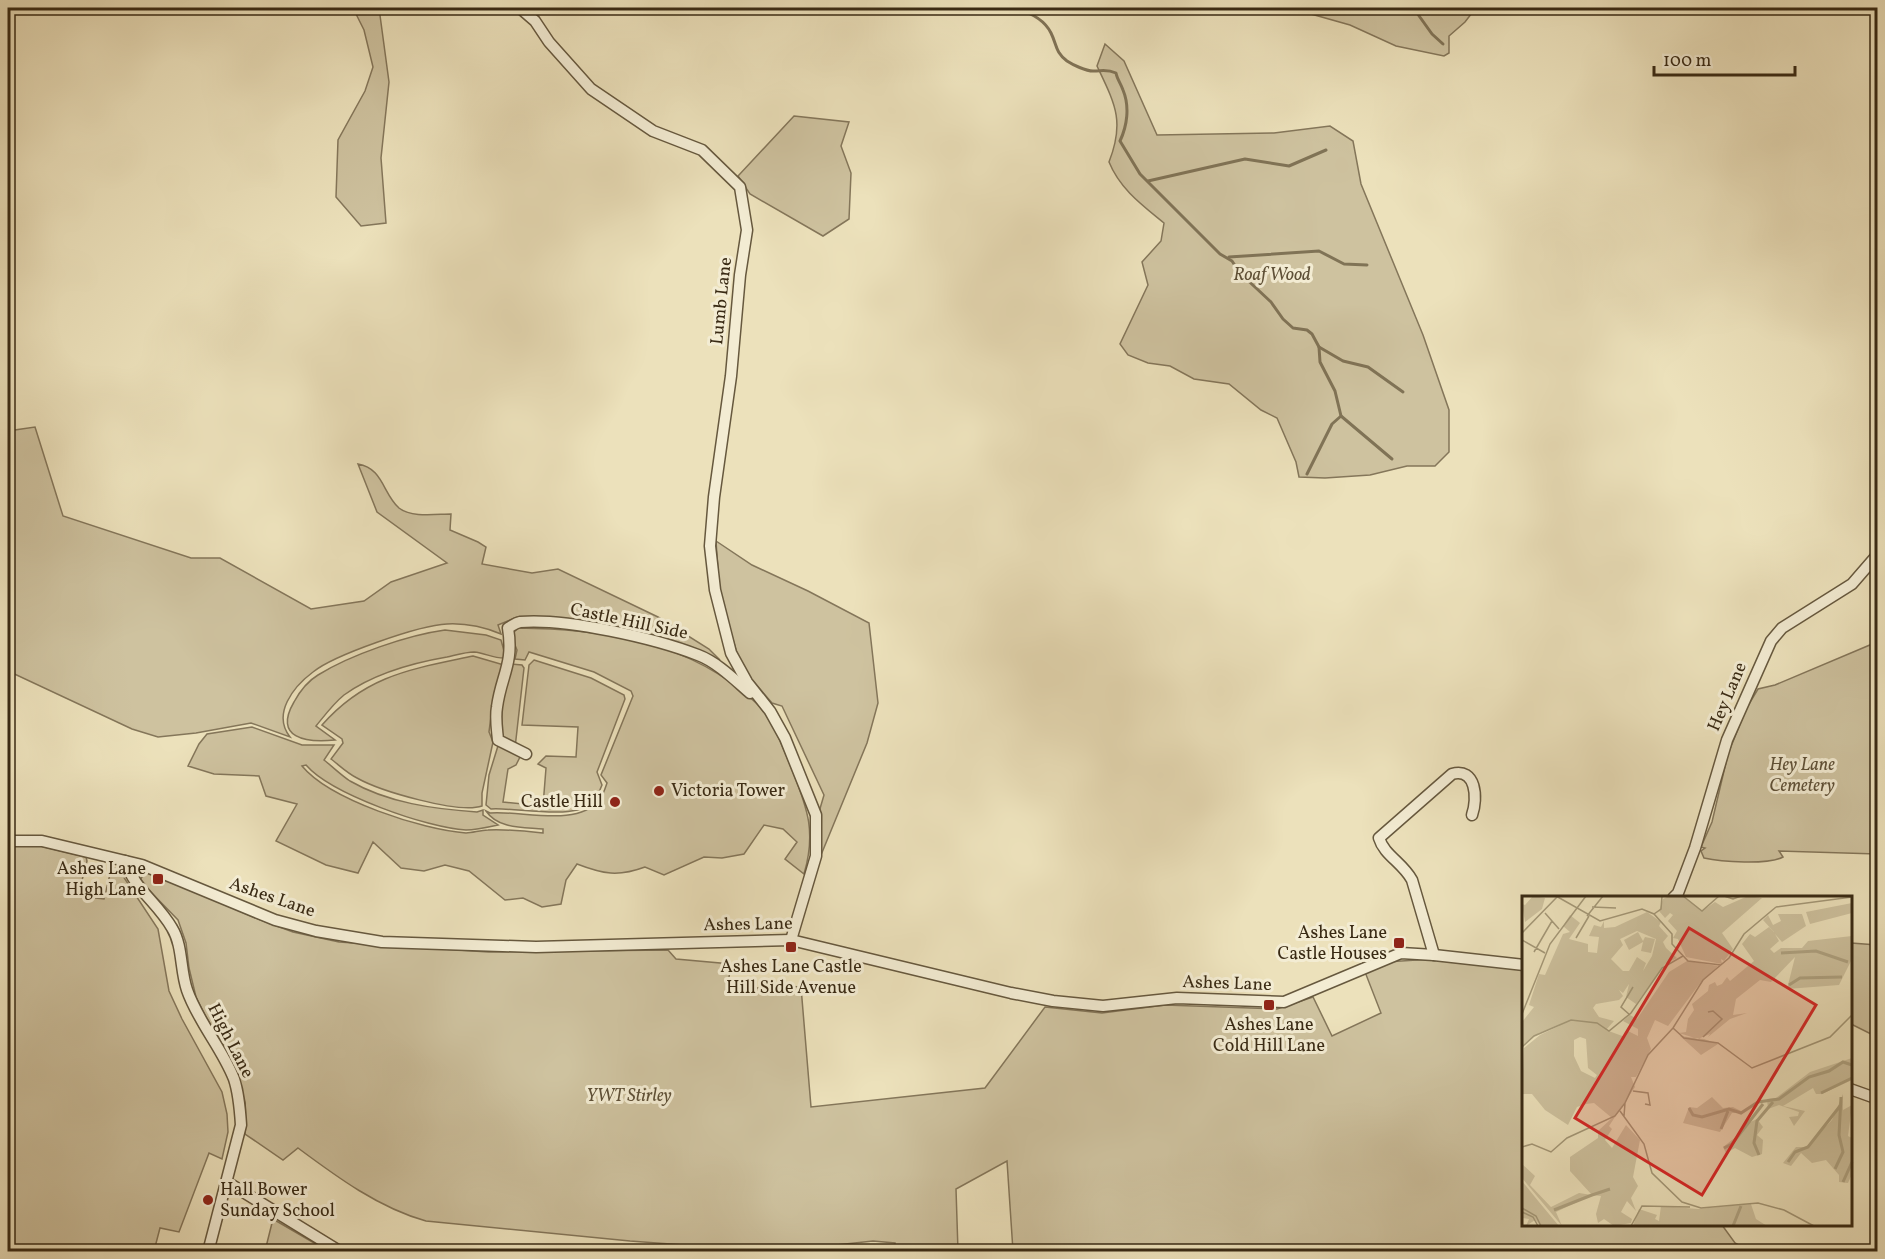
<svg xmlns="http://www.w3.org/2000/svg" width="1885" height="1259" font-family="Vollkorn,serif">
  <style>
    .green { fill: #cec29f; stroke: #84765a; stroke-width: 1.5 }
    .lines { fill: none; stroke-linecap: round; stroke-linejoin: round }
    .stream { stroke: #807356; stroke-width: 3 }
    .minor-casing { stroke: #66583e; stroke-width: 13 }
    .minor { stroke: #f3ecd3; stroke-width: 10 }
    .poi-dot { fill: #8f2418; stroke: #f3ecd3; stroke-width: 2 }
    .labels { text-anchor: middle; dominant-baseline: central; stroke-width: 6; stroke-linejoin: round; paint-order: stroke }
    .park-label { font-size: 18px; font-style: italic; fill: #5e5037; stroke: #f3ecd3 }
    .street-label { font-size: 18px; fill: #392a14; stroke: #f3ecd3 }
    .poi-label { font-size: 18px; fill: #392a14; stroke: #f3ecd3; text-anchor: end }
    .inset-river { fill: none; stroke: #afa382; stroke-width: 3 }
    .inset-road { fill: none; stroke: #a49878; stroke-width: 1.5 }
    .view { fill: #d62828; fill-opacity: 0.15; stroke: #d62828; stroke-width: 3 }
    .inset-edge { fill: none; stroke: #392a14; stroke-width: 3 }
  </style>
  <rect width="100%" height="100%" fill="#ece1bb"/>
  <filter id="stains"><feTurbulence type="fractalNoise" baseFrequency=".00333" numOctaves="4"/><feColorMatrix values="0 0 0 0 .2 0 0 0 0 .09 0 0 0 0 .02 0 0 0 .5 -.17"/></filter>
  <radialGradient id="worn" r=".72"><stop offset=".6" stop-color="#630" stop-opacity="0"/><stop offset="1" stop-color="#630" stop-opacity=".3"/></radialGradient>
  <g class="green">
    <polygon points="356,8 379,8 389,82 381,158 386,223 361,226 336,197 338,140 365,91 373,67 364,30 354,10"/>
    <polygon points="1299,8 1474,8 1475,9 1465,22 1449,36 1449,53 1444,56 1396,46 1350,25 1311,14"/>
    <path d="M 1105,44 L 1124,61 L 1157,135 L 1274,133 L 1330,126 L 1353,141 L 1361,184 L 1423,335 L 1449,410 L 1449,452 L 1435,466 L 1407,466 L 1370,475 L 1325,478 L 1299,477 L 1296,462 L 1277,418 L 1261,410 L 1229,384 L 1194,379 L 1170,366 L 1148,363 L 1128,355 L 1120,344 L 1148,285 L 1142,262 L 1161,241 L 1164,223 C 1142,205 1120,189 1109,162 C 1125,121 1115,104 1097,66 Z"/>
    <polygon points="794,116 849,122 841,146 851,173 849,219 823,236 750,194 738,176"/>
    <path d="M 35,427 L 63,516 L 191,558 L 220,558 L 311,609 L 364,601 L 391,582 L 447,563 L 377,512 L 358,464 C 383,468 383,494 399,508 C 411,518 437,514 451,514 L 450,530 L 478,542 L 486,547 L 482,564 L 532,573 L 558,569 L 658,617 L 709,649 L 720,660 L 707,655 L 517,617 L 498,625 L 501,634 C 484,627 466,623 447,624 C 420,625 334,655 313,672 C 293,687 272,714 290,737 L 251,723 L 196,733 L 158,737 L 132,729 L 8,671 L 8,431 Z"/>
    <polygon points="716,541 752,565 808,591 869,623 878,703 867,743 821,855 819,812 824,795 782,706 772,703 741,667 727,619 719,585"/>
    <path d="M 518,628 C 594,629 678,639 739,689 C 746,695 754,700 760,707 C 775,725 784,750 793,772 C 808,810 816,833 804,874 L 785,859 L 797,842 L 783,829 L 764,825 L 744,854 L 722,858 L 704,857 L 664,875 L 645,867 C 618,877 603,874 577,864 L 566,880 L 561,904 L 542,907 L 523,898 L 505,900 L 469,871 L 445,865 L 424,871 L 401,868 L 373,842 L 358,873 L 326,865 L 276,841 L 297,804 L 266,796 L 259,776 L 214,774 L 188,766 L 199,744 L 207,734 L 252,727 L 302,745 L 334,745 L 324,760 C 333,767 341,775 350,781 C 388,803 434,809 477,812 L 483,810 L 483,815 L 498,825 C 489,827 474,830 466,830 C 427,828 331,794 306,765 L 302,766 C 330,800 423,830 466,833 C 473,833 480,830 488,830 C 507,829 525,831 543,833 L 543,829 C 523,827 498,829 486,811 L 490,813 C 521,810 577,828 599,800 C 603,796 605,789 607,783 L 601,775 L 633,696 L 631,691 L 594,672 L 529,652 L 525,660 L 515,659 L 517,650 L 511,635 Z"/>
    <path d="M 445,630 L 486,635 L 501,640 L 506,658 C 494,659 486,653 474,652 C 466,652 456,655 447,657 C 412,663 373,674 344,695 C 333,704 325,715 316,726 L 335,740 C 306,743 273,738 294,702 C 300,691 308,681 318,675 C 350,655 408,635 445,630 Z"/>
    <path d="M 1877,642 L 1877,854 L 1779,851 L 1783,857 C 1768,865 1721,862 1704,858 L 1701,851 L 1705,848 L 1701,847 L 1712,822 L 1728,754 L 1746,709 L 1758,689 L 1775,685 Z"/>
    <path d="M 473,656 L 504,665 L 491,716 L 489,732 L 493,742 L 482,793 L 482,806 C 458,814 380,791 357,778 C 347,773 339,765 331,759 L 343,743 L 342,739 L 322,725 C 366,675 412,669 473,656 Z"/>
    <path d="M 534,660 L 591,678 L 624,695 L 625,699 L 597,772 L 602,785 C 600,790 597,797 593,802 C 575,821 516,807 491,809 L 486,805 L 489,775 L 501,736 L 502,707 L 511,664 L 522,665 L 524,668 L 515,748 L 520,757 L 516,765 L 508,769 L 503,802 L 543,806 L 546,768 L 538,764 L 546,756 L 576,757 L 578,727 L 522,725 L 529,665 Z"/>
    <polygon points="8,845 40,846 86,857 87,861 78,896 104,899 112,866 121,873 158,929 169,991 182,1019 222,1092 227,1114 228,1132 222,1159 209,1153 179,1232 160,1228 154,1251 8,1252"/>
    <path d="M 145,872 L 154,874 L 258,919 L 293,932 L 339,942 L 488,952 L 668,950 L 676,959 L 731,964 L 728,984 L 765,989 L 766,985 L 801,987 L 811,1107 L 985,1088 L 1045,1007 L 1102,1013 L 1165,1005 L 1277,1009 L 1313,997 L 1332,1036 L 1381,1013 L 1365,972 L 1386,962 L 1432,959 L 1523,970 L 1524,1224 L 1722,1225 L 1735,1243 L 1749,1251 L 1072,1252 L 1072,1248 L 1045,1252 L 1013,1251 L 1007,1161 L 956,1189 L 958,1251 L 895,1251 L 895,1243 L 873,1241 L 799,1249 L 724,1248 L 630,1241 L 426,1221 C 379,1208 337,1177 298,1148 L 283,1160 L 245,1134 L 245,1103 L 237,1078 L 225,1048 L 206,1017 L 196,997 L 189,968 L 186,943 L 178,920 L 143,884 L 140,880 Z"/>
    <polygon points="1851,943 1877,945 1877,1037 1851,1024"/>
    <polygon points="273,1219 328,1251 265,1251"/>
  </g>
  <g class="lines">
    <g class="stream">
      <path d="M 1014,8 C 1029,12 1044,19 1051,33 C 1057,45 1055,52 1067,61 C 1073,65 1086,71 1093,71 C 1103,71 1107,69 1116,73 C 1117,79 1121,84 1123,90 C 1130,107 1127,126 1120,141 L 1140,174 L 1220,254 L 1232,261 L 1240,273 L 1271,302 L 1283,319 L 1293,328 L 1307,330 L 1312,334 L 1319,347 L 1320,362 L 1335,391 L 1341,416 L 1332,424 L 1307,474"/>
      <polyline points="1394,8 1417,13 1432,34 1443,44"/>
      <polyline points="1148,181 1245,159 1289,166 1326,150"/>
      <polyline points="1229,257 1319,251 1344,264 1367,265"/>
      <polyline points="1319,347 1343,361 1368,367 1403,392"/>
      <polyline points="1341,416 1392,459"/>
    </g>
    <defs>
      <g id="minor">
        <polyline points="520,8 535,21 549,42 591,89 653,131 702,150 740,187 747,230 740,275 731,376 714,497 710,546 715,590 731,653 747,682 770,711 785,738 816,815 816,856 791,940"/>
        <path d="M 526,754 L 498,740 C 497,729 495,718 497,707 C 501,676 514,664 508,628 C 512,626 515,623 520,622 C 566,618 654,638 698,655 C 717,662 735,680 750,693"/>
        <polyline points="8,841 42,841 142,865 275,920 316,931 382,942 536,947 791,940 1011,993 1053,1001 1103,1006 1177,998 1284,1002 1401,953 1434,955 1524,965"/>
        <path d="M 125,861 C 135,890 157,902 172,928 C 183,946 180,970 187,990 C 198,1022 222,1048 234,1079 C 239,1094 240,1109 241,1125 L 208,1252"/>
        <polyline points="1673,898 1678,893 1695,848 1727,740 1771,641 1782,628 1852,584 1878,554"/>
        <path d="M 1434,955 L 1412,880 C 1403,863 1384,855 1379,838 L 1452,774 C 1476,767 1478,798 1472,815"/>
        <polyline points="1850,1089 1878,1099"/>
        <polyline points="227,1182 341,1252"/>
      </g>
    </defs>
    <use href="#minor" class="minor-casing"/>
    <use href="#minor" class="minor"/>
  </g>
  <g class="poi-dot">
    <circle cx="659" cy="791" r="6"/>
    <circle cx="615" cy="802" r="6"/>
    <rect x="152" y="873" width="12" height="12" rx="3"/>
    <rect x="1393" y="937" width="12" height="12" rx="3"/>
    <rect x="785" y="941" width="12" height="12" rx="3"/>
    <rect x="1263" y="999" width="12" height="12" rx="3"/>
    <circle cx="208" cy="1200" r="6"/>
  </g>
  <g class="labels">
    <g class="park-label">
      <text x="1272" y="275">Roaf Wood</text>
      <text x="1802" y="765">Hey Lane<tspan x="1802" dy="21">Cemetery</tspan></text>
      <text x="629" y="1096">YWT Stirley</text>
    </g>
    <g class="street-label">
      <text transform="translate(722 301) rotate(-84)">Lumb Lane</text>
      <text transform="translate(629 622) rotate(12)">Castle Hill Side</text>
      <text transform="translate(1728 697) rotate(-67)">Hey Lane</text>
      <text transform="translate(272 898) rotate(19)">Ashes Lane</text>
      <text transform="translate(748 925) rotate(-1)">Ashes Lane</text>
      <text transform="translate(1227 984) rotate(2)">Ashes Lane</text>
      <text transform="translate(230 1041) rotate(63)">High Lane</text>
    </g>
    <g class="poi-label">
      <text x="671" y="791" text-anchor="start">Victoria Tower</text>
      <text x="603" y="802">Castle Hill</text>
      <text x="146" y="869">Ashes Lane<tspan x="146" dy="21">High Lane</tspan></text>
      <text x="1387" y="933">Ashes Lane<tspan x="1387" dy="21">Castle Houses</tspan></text>
      <text x="791" y="967" text-anchor="middle">Ashes Lane Castle<tspan x="791" dy="21">Hill Side Avenue</tspan></text>
      <text x="1269" y="1025" text-anchor="middle">Ashes Lane<tspan x="1269" dy="21">Cold Hill Lane</tspan></text>
      <text x="220" y="1190" text-anchor="start">Hall Bower<tspan x="220" dy="21">Sunday School</tspan></text>
    </g>
  </g>
  <g transform="translate(1522 896)">
    <rect width="330" height="330" fill="#ece1bb"/>
    <path d="M 11,0 L 23,2 L 20,13 L 3,26 L 0,8 L 3,9 ZM 147,0 L 161,0 L 180,15 L 193,6 L 201,11 L 226,0 L 240,2 L 200,37 L 211,53 L 202,65 L 199,63 L 200,68 L 164,61 L 156,43 L 151,42 L 155,35 L 146,25 L 151,19 L 148,17 L 143,22 L 137,15 L 141,3 ZM 330,7 L 330,17 L 288,28 L 284,16 ZM 125,16 L 139,26 L 137,30 L 146,40 L 141,46 L 144,52 L 155,62 L 143,68 L 114,108 L 104,101 L 107,88 L 101,97 L 97,94 L 101,100 L 97,104 L 74,108 L 71,112 L 77,121 L 92,125 L 84,134 L 103,141 L 106,135 L 116,140 L 116,133 L 101,125 L 108,119 L 115,123 L 147,76 L 165,65 L 196,70 L 179,86 L 146,130 L 133,124 L 125,142 L 129,153 L 114,181 L 109,181 L 113,191 L 87,230 L 90,233 L 83,244 L 90,252 L 104,229 L 118,244 L 111,281 L 116,290 L 109,302 L 114,315 L 105,305 L 99,316 L 110,323 L 109,327 L 92,330 L 82,323 L 76,327 L 74,318 L 79,300 L 70,299 L 34,316 L 40,330 L 0,282 L 0,268 L 13,280 L 8,289 L 29,311 L 57,297 L 70,299 L 48,275 L 48,261 L 76,242 L 76,235 L 90,222 L 72,207 L 64,208 L 55,211 L 46,229 L 23,214 L 10,198 L 0,198 L 2,152 L 18,139 L 39,129 L 17,137 L 1,149 L 0,126 L 12,111 L 7,109 L 17,78 L 23,79 L 41,38 L 48,36 L 41,30 L 48,19 L 58,27 L 47,43 L 66,48 L 66,56 L 75,57 L 77,41 L 67,40 L 72,29 L 79,31 L 82,25 L 82,32 L 93,31 ZM 115,35 L 134,43 L 130,60 L 121,75 L 124,67 L 115,61 L 107,75 L 101,75 L 89,63 L 101,49 L 98,43 ZM 58,141 L 64,143 L 66,172 L 75,179 L 73,182 L 59,175 L 52,160 L 52,144 ZM 256,18 L 280,18 L 284,30 L 260,46 L 253,38 L 257,45 L 248,53 L 252,57 L 259,52 L 280,52 L 286,45 L 330,40 L 330,63 L 317,89 L 265,93 L 273,61 L 249,86 L 238,84 L 214,103 L 211,119 L 225,117 L 208,123 L 186,141 L 188,138 L 176,143 L 157,137 L 164,136 L 166,123 L 172,114 L 170,108 L 186,95 L 187,89 L 193,86 L 195,90 L 200,88 L 205,81 L 208,85 L 232,65 L 220,48 L 228,38 L 233,41 L 247,31 L 252,36 L 241,24 L 246,19 L 251,29 L 259,25 ZM 116,36 L 121,45 L 123,41 L 133,43 L 129,57 L 119,55 L 121,46 L 107,54 L 102,44 ZM 158,140 L 182,143 L 196,148 L 179,159 ZM 330,162 L 330,184 L 300,198 L 294,198 L 291,192 L 261,210 L 283,215 L 272,230 L 267,221 L 276,220 L 277,216 L 257,209 L 246,213 L 245,203 L 254,202 L 288,176 ZM 321,198 L 321,214 L 330,209 L 326,240 L 330,242 L 330,278 L 326,287 L 317,286 L 317,279 L 304,264 L 290,267 L 279,257 L 269,270 L 261,267 L 274,251 L 284,251 L 310,224 ZM 190,201 L 201,212 L 211,211 L 223,217 L 210,217 L 198,236 L 161,227 L 167,211 L 175,212 ZM 235,223 L 241,231 L 235,239 L 241,244 L 240,258 L 230,261 L 213,252 L 204,257 L 201,251 L 219,237 L 220,230 ZM 0,285 L 17,306 L 37,330 L 19,330 L 13,324 L 4,330 L 7,323 L 0,322 ZM 229,308 L 234,323 L 245,330 L 111,330 L 117,313 L 135,319 L 133,323 L 137,325 L 139,310 L 176,313 Z" fill="#cec29f" fill-rule="evenodd"/>
    <path class="inset-river" d="M 259,57 L 294,55 L 326,66M 267,89 L 278,82 L 320,81M 299,197 L 330,182M 167,212 L 171,219 L 180,221 L 207,213 L 219,217 L 236,206 L 257,203 L 287,181 L 307,175 L 321,166 L 330,169M 199,233 L 206,215M 202,252 L 210,248 L 241,208M 237,259 L 232,247 L 235,225 L 251,206M 266,266 L 273,256 L 286,251 L 318,210M 313,273 L 321,256 L 317,239 L 319,201M 321,286 L 330,266M 70,299 L 88,293M 32,314 L 70,299M 211,330 L 219,310"/>
    <path class="inset-road" d="M 34,0 L 78,25 L 120,13 L 132,18 L 150,38 L 150,48 L 166,65 L 199,69M 161,0 L 180,15 L 197,0M 202,0 L 211,3 L 219,0M 70,11 L 94,12M 254,11 L 330,1M 23,17 L 37,33M 132,18 L 139,13 L 140,0M 65,20 L 81,0M 0,37 L 36,0M 54,42 L 67,20M 0,44 L 23,57M 12,56 L 30,25M 0,118 L 28,48 L 64,0M 108,119 L 99,111 L 111,91M 151,132 L 162,142 L 196,147 L 230,172 L 308,141 L 330,119M 181,141 L 200,123 L 191,115 L 186,116M 0,151 L 12,140 L 49,124 L 75,127 L 87,135 L 109,117 L 140,72 L 161,60M 111,195 L 126,197 L 128,209 L 123,208M 98,215 L 122,248 L 130,277 L 160,306 L 179,312 L 236,307 L 262,314 L 292,330M 102,220 L 103,207 L 126,159 L 151,132 L 181,84 L 207,62 L 222,38 L 254,11M 0,251 L 10,248 L 29,256 L 45,242 L 93,220 L 103,207M 0,312 L 14,320 L 19,330M 0,316 L 11,321 L 16,330M 109,330 L 120,310 L 168,311"/>
    <path class="view" d="M 167,32 L 294,109 L 180,299 L 53,222 Z"/>
    <rect width="330" height="330" class="inset-edge"/>
  </g>
  <rect width="1885" height="1259" fill="none" stroke="#ece1bb" stroke-width="30"/>
  <rect x="9" y="9" width="1867" height="1241" fill="none" stroke="#392a14" stroke-width="3"/>
  <rect x="15" y="15" width="1855" height="1229" fill="none" stroke="#392a14" stroke-width="1.5"/>
  <path d="M1654 66v9h141v-9" fill="none" stroke="#392a14" stroke-width="3"/>
  <text x="1663" y="66" font-size="18" fill="#392a14" stroke="#f3ecd3" stroke-width="4.5" paint-order="stroke">100 m</text>
  <rect width="100%" height="100%" filter="url(#stains)"/>
  <rect width="100%" height="100%" fill="url(#worn)"/>
</svg>
